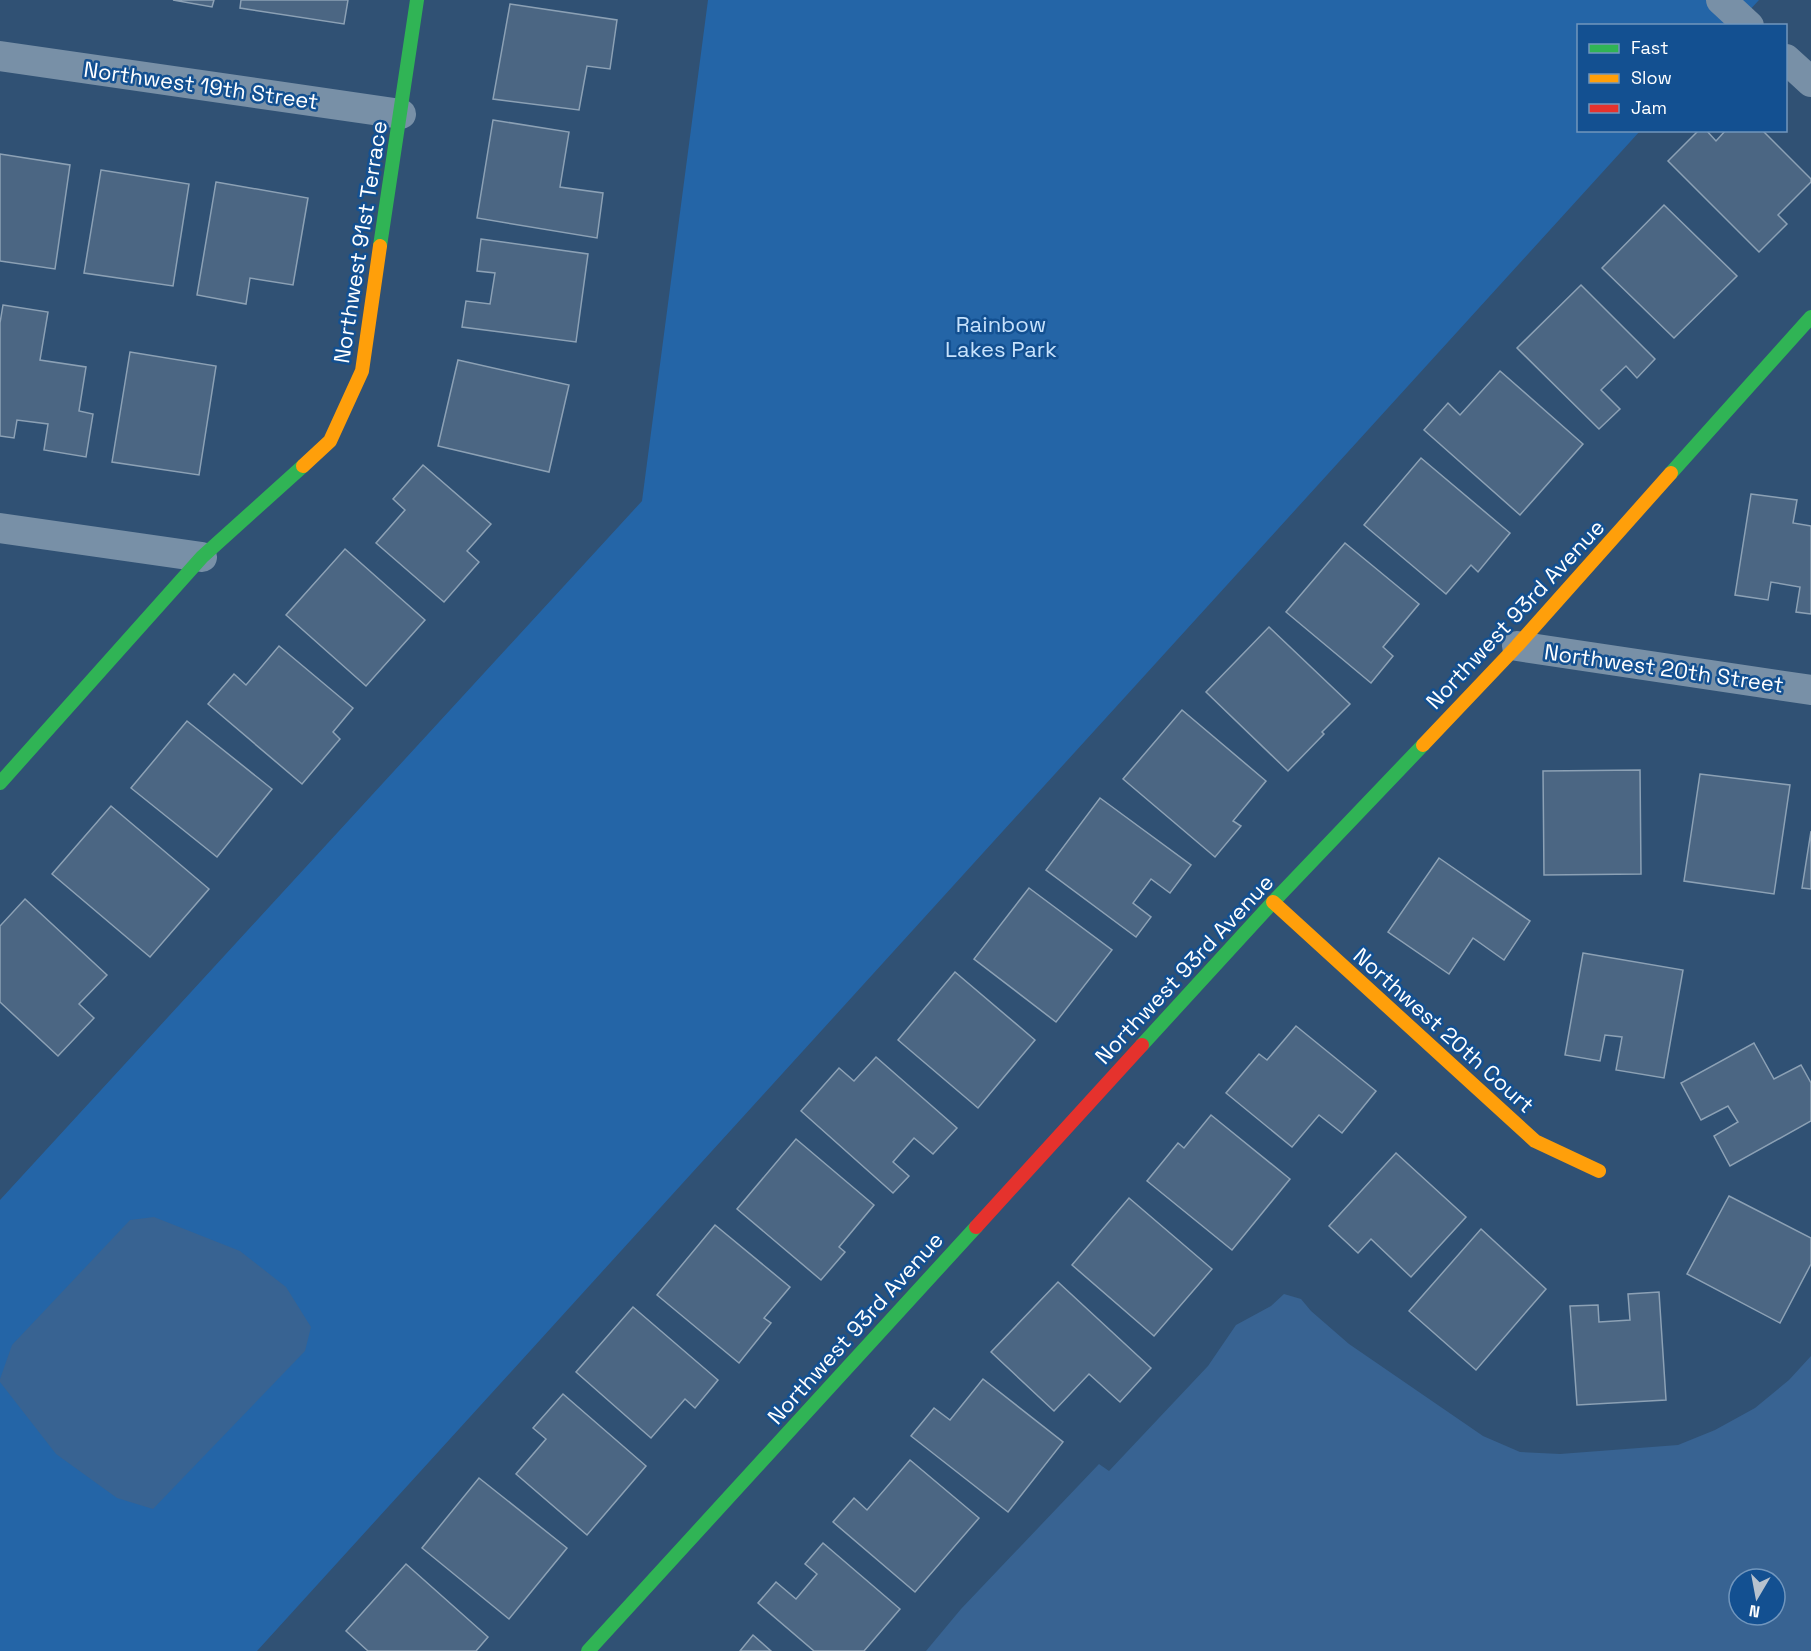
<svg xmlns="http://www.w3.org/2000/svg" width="1811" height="1651" font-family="'Space Grotesk',sans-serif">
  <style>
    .green { fill: #2465a7 }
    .water { fill: #386392; fill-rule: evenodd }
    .building { fill: #4b6683; stroke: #8ca1b5; stroke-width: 1.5 }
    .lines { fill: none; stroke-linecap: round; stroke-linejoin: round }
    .street { stroke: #7890a7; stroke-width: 30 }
    .fast { stroke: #30b455; stroke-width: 14 }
    .slow { stroke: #ff9f0a; stroke-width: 14 }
    .jam { stroke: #e5322d; stroke-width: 14 }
    .labels { text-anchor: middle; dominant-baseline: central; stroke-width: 5; stroke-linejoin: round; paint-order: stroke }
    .street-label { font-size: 22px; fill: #fff; stroke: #135091 }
    .park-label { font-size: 22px; fill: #c7e2fc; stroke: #135091 }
  </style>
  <rect width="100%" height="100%" fill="#305174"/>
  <polygon class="green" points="708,0 1759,0 1736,25 1578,26 1578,130 1640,131 257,1651 0,1651 0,1200 642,501"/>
  <g class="water">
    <polygon points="154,1217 240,1251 286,1287 311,1327 305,1351 153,1509 117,1498 56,1454 0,1382 0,1379 12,1345 130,1220"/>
    <path d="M 1284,1294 L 1301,1299 L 1311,1311 L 1349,1344 L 1483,1436 L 1520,1452 L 1560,1454 L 1678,1445 L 1715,1430 L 1755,1408 L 1789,1380 L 1811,1356 L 1811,1651 L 926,1651 L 961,1609 L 1099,1464 L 1109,1471 L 1208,1366 L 1236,1325 L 1271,1306 ZM 1739,1579 L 1775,1579 L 1775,1615 L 1739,1615 Z"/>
  </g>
  <g class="building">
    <polygon points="173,0 214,0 212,7"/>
    <polygon points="241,0 348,0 344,24 240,8"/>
    <polygon points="510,4 617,20 610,69 587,66 579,110 493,99"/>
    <polygon points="493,120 569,132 560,187 603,193 597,238 477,218"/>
    <polygon points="1699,130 1706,130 1716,141 1726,130 1762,130 1811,179 1811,182 1778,215 1787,224 1759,252 1668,161"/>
    <polygon points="0,154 70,165 55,269 0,261"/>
    <polygon points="101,170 189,184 173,286 84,273"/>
    <polygon points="216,182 308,198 293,285 250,278 246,304 197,295"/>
    <polygon points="1664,205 1737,276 1674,338 1602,268"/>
    <polygon points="481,239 588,254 576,342 462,327 466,301 490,304 495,273 477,271"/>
    <polygon points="1581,285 1655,359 1637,378 1626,366 1601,390 1620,409 1599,429 1517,348"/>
    <polygon points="3,305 48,312 40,360 86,367 79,411 93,414 86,457 44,450 48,424 17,420 14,438 0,436 0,323"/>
    <polygon points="130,352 216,366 199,475 112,462"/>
    <polygon points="458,360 569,385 549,472 438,446"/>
    <polygon points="1500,371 1583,444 1520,515 1424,430 1448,403 1460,415"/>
    <polygon points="1421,458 1510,533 1478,572 1471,565 1446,594 1364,525"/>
    <polygon points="423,465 491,524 467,551 479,562 444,602 376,543 405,510 393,499"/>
    <polygon points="1751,494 1797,500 1793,523 1811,526 1811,614 1796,612 1800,587 1771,582 1768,600 1735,595"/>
    <polygon points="1345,543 1419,604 1383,647 1393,656 1371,683 1286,612"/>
    <polygon points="345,549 425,620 366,686 286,615"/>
    <polygon points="1269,627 1350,704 1322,732 1324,734 1288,771 1206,692"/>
    <polygon points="279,646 353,708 333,732 340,739 302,784 208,704 234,674 246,685"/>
    <polygon points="1182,710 1266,781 1233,821 1241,826 1215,857 1123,779"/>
    <polygon points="187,721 272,789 217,857 131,788"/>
    <polygon points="1640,770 1641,874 1544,875 1543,771"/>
    <polygon points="1700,774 1790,785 1774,894 1684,881"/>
    <polygon points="1100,798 1191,865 1170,893 1151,879 1133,903 1151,917 1136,937 1046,870"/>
    <polygon points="111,806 209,889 150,957 52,874"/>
    <polygon points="1811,831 1811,889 1802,888"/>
    <polygon points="1439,858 1530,921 1504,960 1473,938 1449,974 1388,932"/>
    <polygon points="1029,888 1112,950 1056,1022 974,959"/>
    <polygon points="25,899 107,975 79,1004 94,1018 58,1056 0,1002 0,926"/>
    <polygon points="1583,953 1683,970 1664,1078 1616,1070 1622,1037 1605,1035 1600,1061 1565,1055"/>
    <polygon points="955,972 1035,1040 978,1108 898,1040"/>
    <polygon points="1296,1026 1376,1091 1342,1133 1319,1115 1292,1147 1226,1093 1259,1054 1267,1060"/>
    <polygon points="1754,1043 1774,1079 1801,1065 1811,1083 1811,1121 1730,1166 1714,1136 1738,1122 1728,1106 1701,1120 1681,1083"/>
    <polygon points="876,1057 957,1128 933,1154 914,1138 893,1162 909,1176 893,1193 801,1111 839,1068 854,1081"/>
    <polygon points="1211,1115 1290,1179 1232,1250 1147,1181 1178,1143 1184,1148"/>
    <polygon points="796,1139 874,1205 839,1247 845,1252 821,1280 737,1209"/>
    <polygon points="1396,1153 1466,1217 1411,1277 1371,1239 1358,1253 1329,1226"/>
    <polygon points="1729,1196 1811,1238 1811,1264 1780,1323 1687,1274"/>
    <polygon points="1129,1198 1212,1269 1154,1336 1072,1265"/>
    <polygon points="715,1225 790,1287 764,1318 771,1323 739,1363 657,1295"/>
    <polygon points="1481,1229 1546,1289 1476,1370 1409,1311"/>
    <polygon points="1058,1282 1151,1368 1120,1402 1089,1374 1054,1411 991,1352"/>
    <polygon points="1659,1292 1666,1400 1577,1405 1570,1306 1598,1305 1599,1322 1630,1320 1628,1294"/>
    <polygon points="633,1307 718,1380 695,1408 685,1399 651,1438 576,1372"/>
    <polygon points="983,1379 1063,1442 1008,1512 911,1436 934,1408 950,1420"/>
    <polygon points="563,1394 646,1466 587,1535 516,1474 546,1439 533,1428"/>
    <polygon points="910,1460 979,1518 915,1592 833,1522 854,1498 867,1510"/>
    <polygon points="479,1478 567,1548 509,1619 422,1548"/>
    <polygon points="823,1543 900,1609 864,1651 814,1651 758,1603 776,1582 796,1599 817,1574 805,1564"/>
    <polygon points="406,1564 488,1637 476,1651 368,1651 346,1631"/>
    <polygon points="753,1635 771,1651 740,1651"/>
  </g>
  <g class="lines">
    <g class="street">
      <polyline points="1721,0 1749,26"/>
      <polyline points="0,56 401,114"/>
      <polyline points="1786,59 1811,82"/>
      <polyline points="0,528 202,557"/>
      <polyline points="1517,646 1811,690"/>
    </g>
    <g class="fast">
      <polyline points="380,246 417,0"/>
      <polyline points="1671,473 1811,317"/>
      <polyline points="0,783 202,557 303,466"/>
      <polyline points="1142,1045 1273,902 1423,745"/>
      <polyline points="588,1651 976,1227"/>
    </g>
    <g class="slow">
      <polyline points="303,466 330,441 362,371 380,246"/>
      <polyline points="1423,745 1517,646 1671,473"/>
      <polyline points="1273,902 1535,1141 1599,1171"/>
    </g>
    <polyline class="jam" points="976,1227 1142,1045"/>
  </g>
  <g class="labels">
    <g class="street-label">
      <text transform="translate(201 85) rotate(8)">Northwest 19th Street</text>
      <text transform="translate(360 242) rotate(-81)">Northwest 91st Terrace</text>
      <text transform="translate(1515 614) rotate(-47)">Northwest 93rd Avenue</text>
      <text transform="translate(1664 668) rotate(8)">Northwest 20th Street</text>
      <text transform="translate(1184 969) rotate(-47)">Northwest 93rd Avenue</text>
      <text transform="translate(1444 1030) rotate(42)">Northwest 20th Court</text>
      <text transform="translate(855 1328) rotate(-48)">Northwest 93rd Avenue</text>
    </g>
    <g class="park-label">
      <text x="1001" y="324">Rainbow<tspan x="1001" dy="25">Lakes Park</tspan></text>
    </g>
  </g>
  <rect x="1577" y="24" width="210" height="108" fill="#135091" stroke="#7196bd" stroke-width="1.5"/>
  <rect x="1589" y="44" width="30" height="9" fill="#30b455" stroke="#7196bd" stroke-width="1.5"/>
  <text x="1631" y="54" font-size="18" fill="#ffffff">Fast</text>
  <rect x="1589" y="74" width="30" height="9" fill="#ff9f0a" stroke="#7196bd" stroke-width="1.5"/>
  <text x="1631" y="84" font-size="18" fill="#ffffff">Slow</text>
  <rect x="1589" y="104" width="30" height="9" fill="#e5322d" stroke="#7196bd" stroke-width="1.5"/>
  <text x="1631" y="114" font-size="18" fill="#ffffff">Jam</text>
  <g transform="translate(1757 1597) rotate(190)"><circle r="28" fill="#135091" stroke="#7196bd" stroke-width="1.5"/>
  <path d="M0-4.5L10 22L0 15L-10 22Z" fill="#b7c2ce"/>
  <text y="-9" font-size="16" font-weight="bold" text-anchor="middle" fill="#ffffff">N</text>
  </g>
</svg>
